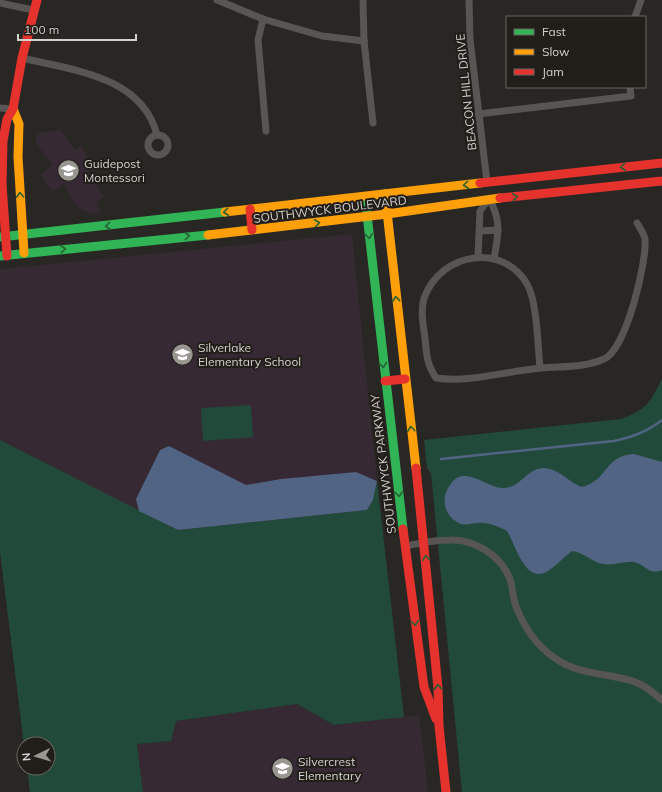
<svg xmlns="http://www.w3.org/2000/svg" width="662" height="792" font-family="Mulish,sans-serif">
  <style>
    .education { fill: #362934 }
    .green { fill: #224a3a }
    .water { fill: #516484 }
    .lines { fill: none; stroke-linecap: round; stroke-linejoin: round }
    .stream { stroke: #516484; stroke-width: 2.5 }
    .street { stroke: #585655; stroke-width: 7 }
    .fast { stroke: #30b455; stroke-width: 9 }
    .slow { stroke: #ff9f0a; stroke-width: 9 }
    .jam { stroke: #e5322d; stroke-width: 9 }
    .oneway { stroke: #286133 }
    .labels { text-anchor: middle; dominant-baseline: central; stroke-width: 4; stroke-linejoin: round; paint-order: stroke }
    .street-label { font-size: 12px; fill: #d5d1ce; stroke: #211d18 }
    .poi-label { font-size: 12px; fill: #d5d1ce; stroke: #211d18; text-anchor: start }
  </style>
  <rect width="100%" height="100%" fill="#292724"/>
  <g class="education">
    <polygon points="60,129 75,150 81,146 94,168 88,172 104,197 95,203 98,204 100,212 92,215 76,206 64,184 52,192 41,174 53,164 36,144 36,138 38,134 44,131 49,132"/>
    <polygon points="352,234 377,481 356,472 281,479 246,486 169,446 160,450 136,499 139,511 0,440 0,269"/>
    <polygon points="297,704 334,725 419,715 428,792 143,792 137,744 171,741 176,721"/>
  </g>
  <g class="green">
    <path d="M 662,379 L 662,792 L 462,792 L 431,473 L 427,468 L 424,440 L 621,419 C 646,410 650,403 662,379 Z"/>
    <polygon points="251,405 253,437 203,441 201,408"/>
    <polygon points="0,440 178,530 367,510 373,500 377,481 404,717 334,725 297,704 176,721 171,741 137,744 143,792 30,792 27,768 48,768 48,744 24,744 24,745 0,552"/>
  </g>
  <g class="water">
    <polygon points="169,446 246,485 281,479 356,472 377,481 373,500 367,510 178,530 139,511 136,499 160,450"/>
    <path d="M 634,454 L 662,462 L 662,570 C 649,576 645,564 634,562 C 624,561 613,566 603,564 C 591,562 584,552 572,551 C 564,557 557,565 548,571 C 525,585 516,545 507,531 C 499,527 488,522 478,523 C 470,523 465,527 457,522 C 451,519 447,513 445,506 C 444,497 445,492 450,485 C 464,462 488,490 505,488 C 521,487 527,468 544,468 C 560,469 568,482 582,487 C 609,480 603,456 634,454 Z"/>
  </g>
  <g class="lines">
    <path class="stream" d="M 441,459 L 614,441 C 632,437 647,432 662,420"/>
    <g class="street">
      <polyline points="217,0 263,19 322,36 364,41"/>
      <polyline points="363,0 364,41 373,123"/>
      <polyline points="469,0 470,39 487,182"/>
      <polyline points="0,3 33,10"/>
      <polyline points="635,17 641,0"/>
      <polyline points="263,19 258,40 266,131"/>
      <path d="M 22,58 C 72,70 142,76 157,135"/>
      <polyline points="0,108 13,109"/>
      <polyline points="478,114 631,96 630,87"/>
      <circle cx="158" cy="145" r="10"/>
      <polyline points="480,231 498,230"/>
      <path d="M 478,257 L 480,211 L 489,199 C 502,220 498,236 494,259"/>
      <path d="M 540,368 C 538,348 537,300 527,284 C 502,242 442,253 425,296 C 420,308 423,325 425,338 C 427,356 426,362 436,378 C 470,383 507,371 541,368 C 562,366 584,368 604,359 C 626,350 647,262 645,239 C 644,234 640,228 637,223"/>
      <path d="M 405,546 C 420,543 435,540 450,540 C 475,539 501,556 510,579 C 513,589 513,600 517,609 C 526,631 540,650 561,662 C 585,676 615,673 640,684 C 648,688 655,694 662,700"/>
    </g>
    <g class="fast">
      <polyline points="365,197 403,529"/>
      <polyline points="0,237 225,212"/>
      <polyline points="0,256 208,235"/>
    </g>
    <g class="slow">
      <polyline points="13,109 19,124 18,157 24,253"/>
      <polyline points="385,194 416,468"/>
      <polyline points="225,212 480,183"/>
      <polyline points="208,235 387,214 500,198"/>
    </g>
    <g class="jam">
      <polyline points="480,183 662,163"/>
      <polyline points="500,198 662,181"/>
      <polyline points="250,209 252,230"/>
      <polyline points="7,256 2,184 3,141 7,119 13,109 22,58 37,0"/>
      <polyline points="385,381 405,379"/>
      <polyline points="416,468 438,688 439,726 446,792"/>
      <polyline points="403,529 424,687 436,719"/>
    </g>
  </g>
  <defs><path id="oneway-chevron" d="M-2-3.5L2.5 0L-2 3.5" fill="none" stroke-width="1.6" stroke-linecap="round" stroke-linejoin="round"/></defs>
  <g class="oneway">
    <use href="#oneway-chevron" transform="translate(623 167) rotate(174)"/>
    <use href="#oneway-chevron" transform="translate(466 185) rotate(173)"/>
    <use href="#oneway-chevron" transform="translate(20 195) rotate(-93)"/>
    <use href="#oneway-chevron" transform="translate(515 197) rotate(-6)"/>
    <use href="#oneway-chevron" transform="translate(226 212) rotate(173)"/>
    <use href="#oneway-chevron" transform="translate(317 223) rotate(-7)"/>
    <use href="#oneway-chevron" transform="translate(108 226) rotate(174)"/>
    <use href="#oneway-chevron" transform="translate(187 236) rotate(-5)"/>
    <use href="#oneway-chevron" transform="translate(369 236) rotate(84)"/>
    <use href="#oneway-chevron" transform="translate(63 249) rotate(-6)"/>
    <use href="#oneway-chevron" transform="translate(396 299) rotate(-96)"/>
    <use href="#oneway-chevron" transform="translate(383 365) rotate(84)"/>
    <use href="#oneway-chevron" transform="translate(411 429) rotate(-97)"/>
    <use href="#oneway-chevron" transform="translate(399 494) rotate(83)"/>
    <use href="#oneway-chevron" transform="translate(426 558) rotate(-96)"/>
    <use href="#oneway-chevron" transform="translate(415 623) rotate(82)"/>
    <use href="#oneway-chevron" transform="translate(438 687) rotate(-93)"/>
  </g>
  <defs>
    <symbol id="school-disc" viewBox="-11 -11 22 22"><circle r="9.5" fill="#999692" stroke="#211d18"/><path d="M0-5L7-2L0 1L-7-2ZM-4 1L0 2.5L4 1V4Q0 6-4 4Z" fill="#fff"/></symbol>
  </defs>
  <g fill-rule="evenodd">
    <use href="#school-disc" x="56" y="158" width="25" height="25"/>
    <use href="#school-disc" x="170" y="342" width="25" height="25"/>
    <use href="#school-disc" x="270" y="756" width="25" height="25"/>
  </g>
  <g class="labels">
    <g class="street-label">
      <text transform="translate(466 92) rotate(-96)">BEACON HILL DRIVE</text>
      <text transform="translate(330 209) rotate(-7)">SOUTHWYCK BOULEVARD</text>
      <text transform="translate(383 464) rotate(-97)">SOUTHWYCK PARKWAY</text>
    </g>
    <g class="poi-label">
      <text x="84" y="163">Guidepost<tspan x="84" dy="14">Montessori</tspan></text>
      <text x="198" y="347">Silverlake<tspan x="198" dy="14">Elementary School</tspan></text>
      <text x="298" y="761">Silvercrest<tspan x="298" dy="14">Elementary</tspan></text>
    </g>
  </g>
  <rect x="506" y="16" width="140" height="72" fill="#211d18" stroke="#696561"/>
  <rect x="514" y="29" width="20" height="6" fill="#30b455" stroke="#696561"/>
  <text x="542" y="36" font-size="12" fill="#d5d1ce">Fast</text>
  <rect x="514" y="49" width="20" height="6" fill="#ff9f0a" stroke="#696561"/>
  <text x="542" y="56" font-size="12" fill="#d5d1ce">Slow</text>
  <rect x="514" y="69" width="20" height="6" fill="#e5322d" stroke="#696561"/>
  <text x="542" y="76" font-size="12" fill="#d5d1ce">Jam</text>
  <g transform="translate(36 756) rotate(265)"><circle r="19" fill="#211d18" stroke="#696561"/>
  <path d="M0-3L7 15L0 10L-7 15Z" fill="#999692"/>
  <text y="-6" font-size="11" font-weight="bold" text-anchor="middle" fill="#d5d1ce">N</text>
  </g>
  <path d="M18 34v6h118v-6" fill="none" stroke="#d5d1ce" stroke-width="2"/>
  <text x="24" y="34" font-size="12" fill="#d5d1ce" stroke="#211d18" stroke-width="3" paint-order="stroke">100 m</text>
</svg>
